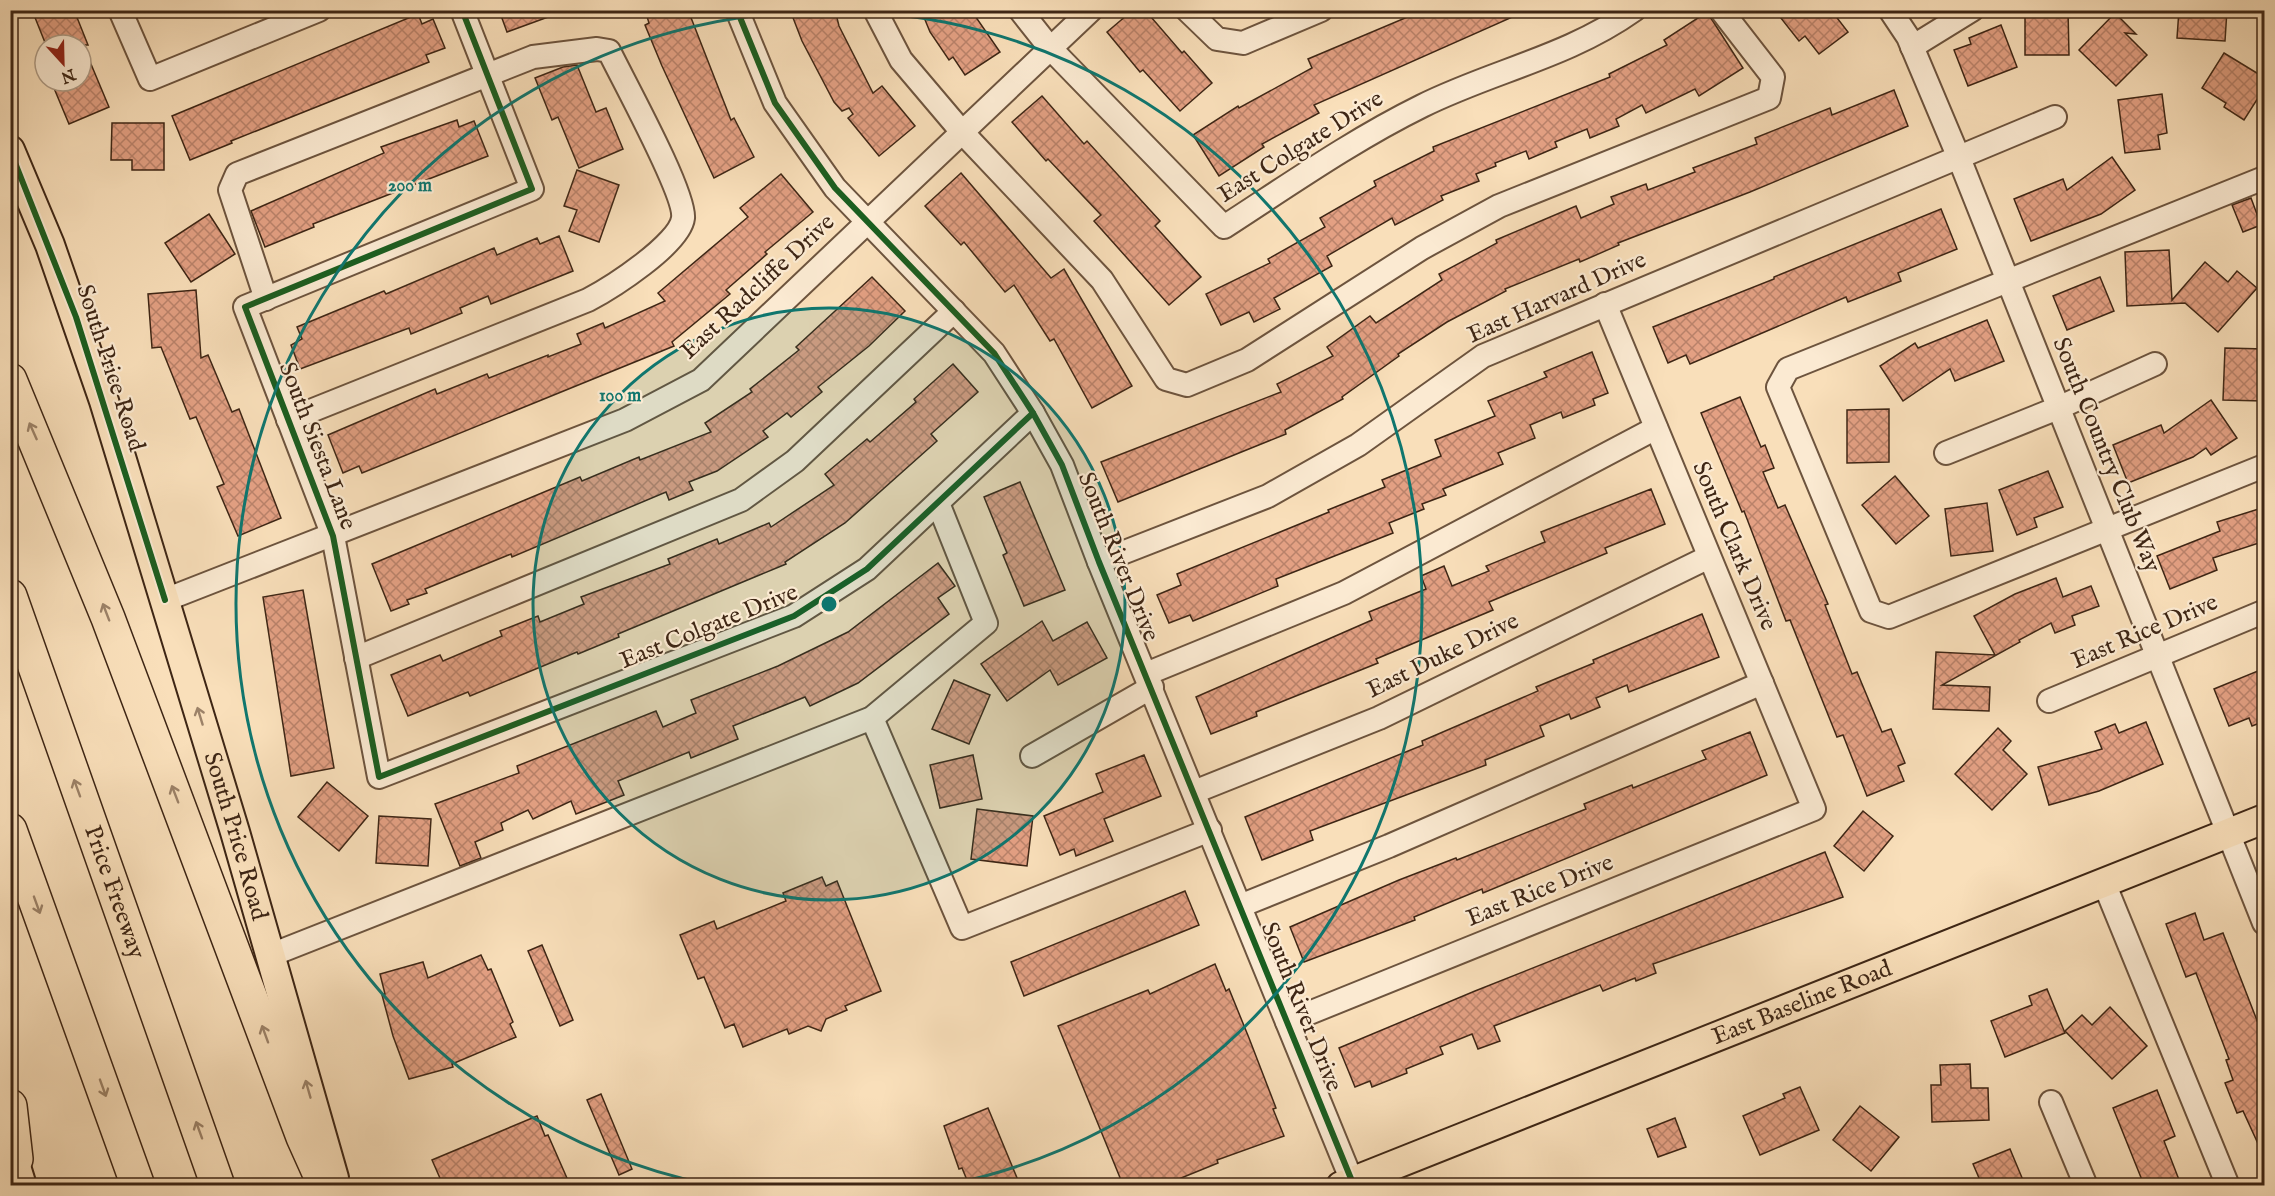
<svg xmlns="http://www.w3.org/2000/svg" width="2275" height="1196" font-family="'IM FELL English',serif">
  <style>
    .building { fill: url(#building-cross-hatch); stroke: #3e2615; stroke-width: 1.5 }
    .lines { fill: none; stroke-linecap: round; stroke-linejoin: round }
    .minor-casing { stroke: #6d543e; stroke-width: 26 }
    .major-casing { stroke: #3e2615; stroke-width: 32 }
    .highway-casing { stroke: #3e2615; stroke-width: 36 }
    .minor { stroke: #fbead2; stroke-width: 22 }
    .major { stroke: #f9dfba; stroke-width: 28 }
    .highway { stroke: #f9dfba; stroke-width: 33 }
    .cycleway-casing { stroke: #fbead2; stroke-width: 10 }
    .cycleway { stroke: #1b5e20; stroke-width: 6 }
    .oneway { stroke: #9c8268 }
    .ring { fill: none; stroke: #0f766e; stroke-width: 3 }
    .labels { text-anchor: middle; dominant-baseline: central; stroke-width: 4.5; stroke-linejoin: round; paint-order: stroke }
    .street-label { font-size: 24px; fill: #3e2615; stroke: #fbead2 }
    .centre { fill: #0f766e; stroke: #fbead2; stroke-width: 3 }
    .ring-label { font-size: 18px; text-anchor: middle; font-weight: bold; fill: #0f766e; stroke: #fbead2; stroke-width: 4.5; stroke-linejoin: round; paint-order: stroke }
  </style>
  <defs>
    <pattern id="building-cross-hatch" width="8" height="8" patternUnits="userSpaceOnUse" patternTransform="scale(1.5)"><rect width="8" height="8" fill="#e3a083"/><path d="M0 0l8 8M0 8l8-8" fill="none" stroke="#b9826a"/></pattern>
  </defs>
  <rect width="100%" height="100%" fill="#f9dfba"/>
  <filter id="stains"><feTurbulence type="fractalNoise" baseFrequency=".00333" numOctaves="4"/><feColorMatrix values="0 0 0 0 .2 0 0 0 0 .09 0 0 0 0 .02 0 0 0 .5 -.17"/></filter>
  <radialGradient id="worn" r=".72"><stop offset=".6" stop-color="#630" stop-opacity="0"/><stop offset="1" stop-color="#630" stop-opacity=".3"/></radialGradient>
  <g class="building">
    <polygon points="32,10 74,10 88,45 83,45 109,107 69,124 51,81 81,81 81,45 46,45"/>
    <polygon points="499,10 562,10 562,12 507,32"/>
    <polygon points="645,10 688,10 731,120 734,118 754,157 714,178 662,66 645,25 649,23"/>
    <polygon points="790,10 835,10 839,26 873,93 882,86 915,126 879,156 848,118 853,114 849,108 842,111 834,102 802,41"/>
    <polygon points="921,10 971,10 1000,52 965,75 953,57 949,60 930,32"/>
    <polygon points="1133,10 1145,10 1182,53 1184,51 1212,83 1180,111 1143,70 1140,72 1107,32"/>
    <polygon points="1424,10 1526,11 1314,105 1319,113 1262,144 1264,147 1219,176 1193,135 1238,106 1239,108 1312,68 1308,59"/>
    <polygon points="1789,10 1831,10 1848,32 1819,54 1805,36 1799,41 1780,17"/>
    <polygon points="2025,10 2068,10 2069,55 2025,55"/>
    <polygon points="2179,10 2227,10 2225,41 2177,38"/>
    <polygon points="1707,12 1743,68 1699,96 1695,89 1646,113 1642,105 1616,119 1619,126 1590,138 1587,129 1555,142 1557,147 1529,159 1526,151 1495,163 1496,166 1476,174 1479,181 1441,196 1443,200 1395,225 1392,218 1327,256 1332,266 1274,298 1280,309 1254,322 1249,312 1221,325 1206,294 1270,263 1268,259 1325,227 1320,218 1376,186 1374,181 1434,151 1433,147 1610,77 1609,74 1667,45 1664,40"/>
    <polygon points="2115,13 2136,34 2125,33 2147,55 2116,86 2079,50"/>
    <polygon points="418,14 422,24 433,19 445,48 426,55 429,62 231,141 232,143 190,160 172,116"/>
    <polygon points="2001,25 2017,67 1968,86 1954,50 1971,44 1969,38"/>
    <polygon points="2224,53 2265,78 2265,87 2244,120 2224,107 2226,103 2202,88"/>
    <polygon points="577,65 596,112 606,108 623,149 579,168 558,117 552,120 535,78 563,67"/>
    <polygon points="1894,90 1908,126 1750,192 1618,243 1619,245 1580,262 1579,259 1505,289 1506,291 1447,322 1398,354 1399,356 1342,397 1343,399 1285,430 1286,434 1118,502 1101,462 1281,392 1277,384 1333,356 1327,347 1370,316 1376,323 1442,280 1439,274 1497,243 1496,240 1576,206 1581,218 1614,204 1611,197 1646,184 1648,190 1695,172 1693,168 1757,144 1755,138 1830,108 1832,115"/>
    <polygon points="2162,94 2167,133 2158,135 2160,149 2125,153 2118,100"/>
    <polygon points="1042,96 1084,144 1087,141 1160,221 1155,226 1201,277 1169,305 1094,221 1101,215 1048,159 1046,161 1012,122"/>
    <polygon points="457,120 459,127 474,121 488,156 313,224 314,227 265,247 251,211 384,153 381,147"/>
    <polygon points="112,123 164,123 164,170 132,170 132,160 111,160"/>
    <polygon points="2112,157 2135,190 2101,214 2031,241 2014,199 2063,179 2067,190"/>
    <polygon points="577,170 619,185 599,242 569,231 577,210 564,206"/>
    <polygon points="961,173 1051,278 1064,269 1132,386 1092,408 1054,339 1050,341 1014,285 1005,292 964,242 961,245 925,206"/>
    <polygon points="781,174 813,212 765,252 767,254 726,290 730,294 672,342 674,346 362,473 359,466 343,473 328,435 435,389 437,394 487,374 489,378 548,355 548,357 581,344 577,334 603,323 605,328 665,301 658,293 748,217 740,208"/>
    <polygon points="2251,198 2261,225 2243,232 2232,205"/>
    <polygon points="1941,209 1957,249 1898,273 1901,281 1848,302 1846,297 1690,364 1686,355 1668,363 1653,327 1774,279 1774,277"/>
    <polygon points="209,214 235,254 191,282 165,243"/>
    <polygon points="559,236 573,271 491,304 488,296 460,308 462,313 411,334 409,328 300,369 291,345 302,339 297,327 384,291 386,294 494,248 497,255 537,238 540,244"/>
    <polygon points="2169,250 2172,300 2205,262 2228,282 2237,271 2257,288 2218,332 2185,303 2127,306 2125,252"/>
    <polygon points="872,277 905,311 869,346 818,387 822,392 791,417 787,413 763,431 768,437 717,471 689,482 693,490 669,500 666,492 512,557 511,554 425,589 427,593 407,600 409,604 391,611 372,564 580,477 582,481 639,457 640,460 711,432 705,423 752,392 750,389 799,350 796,347"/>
    <polygon points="2100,277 2114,311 2067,330 2053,296"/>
    <polygon points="196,290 201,358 208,355 232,412 239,409 281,518 238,536 217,487 224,484 196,417 190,419 161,347 152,348 148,294"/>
    <polygon points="1987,320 2004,361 1955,381 1950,369 1903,401 1880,366 1915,343 1918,348"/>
    <polygon points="2225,348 2265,349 2263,401 2223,400"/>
    <polygon points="1592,352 1608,393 1593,399 1595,405 1563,418 1561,412 1530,425 1535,438 1498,453 1503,464 1443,489 1446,495 1422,504 1424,509 1389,523 1393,533 1276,579 1278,586 1193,621 1190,615 1169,623 1157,595 1181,585 1177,574 1329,512 1328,510 1385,487 1382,480 1441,456 1435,440 1495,416 1488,401 1547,377 1544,372"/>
    <polygon points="953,364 978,392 931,434 937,441 845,523 785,562 786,564 618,634 619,637 578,654 577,652 470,696 468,692 408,716 391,675 440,655 443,661 502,636 500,631 538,616 540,622 584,604 581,597 670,564 668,559 717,539 719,544 769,523 771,527 834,485 825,474 867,439 870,442 916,402 914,399"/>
    <polygon points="1740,397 1761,447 1765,445 1774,468 1763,472 1778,508 1785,505 1828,604 1825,605 1852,674 1857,672 1882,732 1891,729 1905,763 1898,766 1904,781 1867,796 1843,735 1837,737 1790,620 1786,621 1744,511 1742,512 1701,413"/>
    <polygon points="2211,400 2237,438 2211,455 2206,448 2193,457 2128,483 2113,445 2161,425 2164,433"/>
    <polygon points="1889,409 1889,462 1847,463 1847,410"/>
    <polygon points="2048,471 2063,507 2034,518 2037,527 2017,535 1999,490"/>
    <polygon points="1895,476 1929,516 1896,544 1862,505"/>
    <polygon points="1020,482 1065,590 1024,606 1003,555 1007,553 984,497"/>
    <polygon points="1651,489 1665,524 1605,548 1607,553 1489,602 1493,610 1376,659 1378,663 1256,712 1257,716 1211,734 1196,697 1372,620 1369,612 1426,589 1421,576 1444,566 1452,586 1489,571 1486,566 1545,542 1541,532"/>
    <polygon points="1987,503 1993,551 1951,556 1945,509"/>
    <polygon points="2265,507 2265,541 2213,558 2217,570 2170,589 2157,556 2220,531 2217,522"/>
    <polygon points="938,563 955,586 938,598 949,614 858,683 810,706 805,697 733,726 738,739 691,758 689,752 618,781 624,795 576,814 571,801 533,819 528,810 501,823 503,830 475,842 481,858 460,866 435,804 519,773 517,766 656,711 663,727 696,713 691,700 778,666 848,632"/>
    <polygon points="2056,578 2063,597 2091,586 2099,606 2072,616 2075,625 2055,633 2051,623 2019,640 2020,642 1942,685 1990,687 1989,711 1933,709 1936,652 1995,655 1974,616 2015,594"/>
    <polygon points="303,590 334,768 291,776 263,597"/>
    <polygon points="1702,614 1719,657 1629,692 1627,685 1596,698 1600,707 1571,719 1569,714 1540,726 1544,736 1485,760 1486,765 1310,831 1313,840 1262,860 1245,817 1423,745 1422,741 1538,691 1536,687 1594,663 1593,660"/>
    <polygon points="1042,621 1053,641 1087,622 1107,658 1058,685 1050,670 1007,701 981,664"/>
    <polygon points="2265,668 2265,721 2252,726 2249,718 2229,726 2214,689"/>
    <polygon points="954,680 990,695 969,744 932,729"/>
    <polygon points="2146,722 2163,764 2099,791 2049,805 2038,767 2102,749 2095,732 2115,724 2119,733"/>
    <polygon points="1998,728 2011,741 2003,750 2027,774 1992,810 1955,774"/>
    <polygon points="1750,732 1767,775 1483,893 1482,889 1414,917 1415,920 1304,962 1290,927 1399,880 1456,858 1457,860 1586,809 1584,804 1632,785 1633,788 1706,759 1702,751"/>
    <polygon points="973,755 982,799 940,808 930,765"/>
    <polygon points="1144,755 1161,796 1104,819 1113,841 1076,856 1074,849 1060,855 1044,816 1103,792 1096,774"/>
    <polygon points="327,782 368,816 339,851 298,817"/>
    <polygon points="977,809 1033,816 1027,866 971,859"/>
    <polygon points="1863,811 1893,836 1864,871 1834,846"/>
    <polygon points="379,816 431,819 428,866 376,863"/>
    <polygon points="1825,852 1843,897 1653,964 1656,973 1636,981 1635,978 1603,991 1600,985 1494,1026 1500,1041 1478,1049 1472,1034 1440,1047 1443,1054 1406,1069 1407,1073 1372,1087 1370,1081 1355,1087 1339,1048 1475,991"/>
    <polygon points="822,877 826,886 837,881 881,991 845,1006 847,1010 826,1019 821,1031 808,1026 789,1034 787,1029 743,1047 734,1024 725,1028 704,977 698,979 680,935 714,921 717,929 786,901 783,893"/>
    <polygon points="1185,891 1199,925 1024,996 1011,962"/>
    <polygon points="2195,913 2204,940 2223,933 2265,1041 2265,1159 2243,1111 2237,1113 2225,1083 2233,1080 2226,1060 2229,1059 2196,973 2186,977 2166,924"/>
    <polygon points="542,945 573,1020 560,1026 528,951"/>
    <polygon points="481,955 488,970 491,969 513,1022 510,1024 516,1037 452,1064 453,1067 409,1079 393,1036 382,995 385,994 380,974 423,962 428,978"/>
    <polygon points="1215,964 1226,991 1229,989 1249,1038 1276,1108 1273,1109 1284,1136 1217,1160 1218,1163 1164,1185 1123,1185 1058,1026 1148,990 1150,994"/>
    <polygon points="2047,989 2065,1033 2005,1057 1991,1021 2032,1005 2029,996"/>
    <polygon points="2110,1007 2147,1046 2112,1079 2065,1031 2082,1015 2092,1025"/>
    <polygon points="1970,1064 1971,1088 1988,1088 1989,1120 1932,1122 1931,1085 1941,1085 1940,1065"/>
    <polygon points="1800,1087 1819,1130 1760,1155 1743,1116 1785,1098 1783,1094"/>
    <polygon points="2157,1090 2175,1136 2164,1141 2181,1185 2144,1185 2113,1108"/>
    <polygon points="601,1094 632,1169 619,1175 587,1100"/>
    <polygon points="1860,1106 1899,1137 1871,1171 1833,1140"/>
    <polygon points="988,1108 1020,1185 969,1185 962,1168 959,1169 944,1126"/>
    <polygon points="537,1116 545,1136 548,1135 570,1185 443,1185 432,1160"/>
    <polygon points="1675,1118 1686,1147 1658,1157 1647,1129"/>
    <polygon points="2010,1149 2025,1185 1982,1185 1973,1164"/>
  </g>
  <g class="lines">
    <defs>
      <g id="minor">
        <polyline points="120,10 150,79 319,10"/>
        <polyline points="462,10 532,189 245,307 333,536 379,777 794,616 867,569 1033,413"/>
        <polyline points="737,10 775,103 835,188 994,353 1033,413 1062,465 1099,562 1354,1186"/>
        <polyline points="875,10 901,60 962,132 1102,280 1166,379 1187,385 1247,360 1422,248 1499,206 1769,98 1773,77 1721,10"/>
        <path d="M 1020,10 L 1050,48 L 1224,227 C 1289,185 1353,140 1422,106 C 1492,71 1568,57 1634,10"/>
        <polyline points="1187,10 1217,39 1243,43 1321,10"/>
        <polyline points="1890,10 1908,37 1959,158 2264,923"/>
        <polyline points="1912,47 1972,10"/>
        <polyline points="2264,178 1788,369 1778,387 1871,611 1889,617 2264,466"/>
        <path d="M 266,299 L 230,190 L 237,174 L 533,57 L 597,49 L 609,51 C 623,80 686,194 683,218 C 680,244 611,288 588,300 L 288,420"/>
        <polyline points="1946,453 2058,408 2155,364"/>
        <polyline points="1099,562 1268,496 1358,445 1483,356 2055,117"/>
        <polyline points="165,600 625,420 701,380 1091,10"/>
        <polyline points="356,658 741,500 795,461 954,311"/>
        <polyline points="1146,674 1344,593 1656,428"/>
        <polyline points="2049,701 2263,612"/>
        <polyline points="872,718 962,928 1210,830"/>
        <polyline points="1032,756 1152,687"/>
        <polyline points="1194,792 1379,718 1709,557"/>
        <polyline points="2104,883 2228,1186"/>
        <polyline points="1240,906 1389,846 1762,683"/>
        <polyline points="271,955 872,718 986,623 938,503"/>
        <polyline points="1287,1022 1814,809 1605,304"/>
        <polyline points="2051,1102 2086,1186"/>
      </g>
      <g id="major">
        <path id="s1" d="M 10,150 L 50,245 L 104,401 L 235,832 L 334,1178"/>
        <polyline points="10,1147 22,1186"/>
        <path id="s2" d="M 1341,1186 L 2264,819"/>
      </g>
      <g id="highway">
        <polyline points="10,380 108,618 303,1137 325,1186"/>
        <path id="s3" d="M 10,596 L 218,1186"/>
        <polyline points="10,830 138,1186"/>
        <polyline points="10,1106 16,1159"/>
      </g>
    </defs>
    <use href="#minor" class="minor-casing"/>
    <use href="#major" class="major-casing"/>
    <use href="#highway" class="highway-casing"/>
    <use href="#minor" class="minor"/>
    <use href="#major" class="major"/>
    <use href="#highway" class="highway"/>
    <defs>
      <g id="cycleway">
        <polyline points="462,10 532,189 245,307 333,536 379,777 794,616 867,569 1033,413"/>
        <polyline points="737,10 775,103 835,188 994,353 1033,413 1062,465 1099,562 1354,1186"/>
        <polyline points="10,150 76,317 165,600"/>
      </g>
    </defs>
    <use href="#cycleway" class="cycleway-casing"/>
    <use href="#cycleway" class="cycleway"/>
  </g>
  <defs><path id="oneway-shaft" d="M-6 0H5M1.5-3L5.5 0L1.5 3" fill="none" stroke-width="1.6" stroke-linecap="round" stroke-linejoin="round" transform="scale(1.5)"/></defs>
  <g class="oneway">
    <use href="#oneway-shaft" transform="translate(33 431) rotate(-114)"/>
    <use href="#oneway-shaft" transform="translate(106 612) rotate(-111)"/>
    <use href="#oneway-shaft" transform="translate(200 716) rotate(-107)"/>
    <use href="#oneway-shaft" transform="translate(77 788) rotate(-110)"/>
    <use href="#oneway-shaft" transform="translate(175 794) rotate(-111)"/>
    <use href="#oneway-shaft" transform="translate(37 905) rotate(70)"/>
    <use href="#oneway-shaft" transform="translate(265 1034) rotate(-110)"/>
    <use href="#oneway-shaft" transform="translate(103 1088) rotate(70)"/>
    <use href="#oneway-shaft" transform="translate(308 1089) rotate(-106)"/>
    <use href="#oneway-shaft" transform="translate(199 1130) rotate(-110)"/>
  </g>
  <circle cx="829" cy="604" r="296" fill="#0f766e" fill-opacity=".12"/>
  <g class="ring">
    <circle cx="829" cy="604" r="296"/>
    <path d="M711 1185A593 593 0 1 1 947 1185"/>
  </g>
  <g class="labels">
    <g class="street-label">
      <text transform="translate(1301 147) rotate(-32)">East Colgate Drive</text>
      <text transform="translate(758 287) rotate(-43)">East Radcliffe Drive</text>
      <text transform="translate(1557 298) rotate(-24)">East Harvard Drive</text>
      <text transform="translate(110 368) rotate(72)">South Price Road</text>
      <text transform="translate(317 446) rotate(69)">South Siesta Lane</text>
      <text transform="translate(2106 455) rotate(68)">South Country Club Way</text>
      <text transform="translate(1734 546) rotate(67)">South Clark Drive</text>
      <text transform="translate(1118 557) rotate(68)">South River Drive</text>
      <text transform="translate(709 627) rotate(-22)">East Colgate Drive</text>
      <text transform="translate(2145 632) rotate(-23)">East Rice Drive</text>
      <text transform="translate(1443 656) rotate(-26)">East Duke Drive</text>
      <text stroke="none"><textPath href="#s1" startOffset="723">South Price Road</textPath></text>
      <text stroke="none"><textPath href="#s3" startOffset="314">Price Freeway</textPath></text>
      <text transform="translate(1540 891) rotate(-22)">East Rice Drive</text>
      <text stroke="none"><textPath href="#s2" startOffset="496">East Baseline Road</textPath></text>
      <text transform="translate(1301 1007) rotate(68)">South River Drive</text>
    </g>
  </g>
  <circle cx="829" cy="604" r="9" class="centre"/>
  <g class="ring-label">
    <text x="410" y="191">200 m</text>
    <text x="620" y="401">100 m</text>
  </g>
  <rect width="2275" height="1196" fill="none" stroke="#f9dfba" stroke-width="36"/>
  <rect x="12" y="12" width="2251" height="1172" fill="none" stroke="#3e2615" stroke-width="3"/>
  <rect x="18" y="18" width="2239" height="1160" fill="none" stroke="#3e2615" stroke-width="1.5"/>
  <g transform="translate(63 63) rotate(158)"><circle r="28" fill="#fbead2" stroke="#af9c86" stroke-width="1.5"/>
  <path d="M0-4.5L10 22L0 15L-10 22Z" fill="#8f2418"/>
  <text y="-9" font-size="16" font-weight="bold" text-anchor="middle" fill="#3e2615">N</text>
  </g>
  <rect width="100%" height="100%" filter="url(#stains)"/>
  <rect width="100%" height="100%" fill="url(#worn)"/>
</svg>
